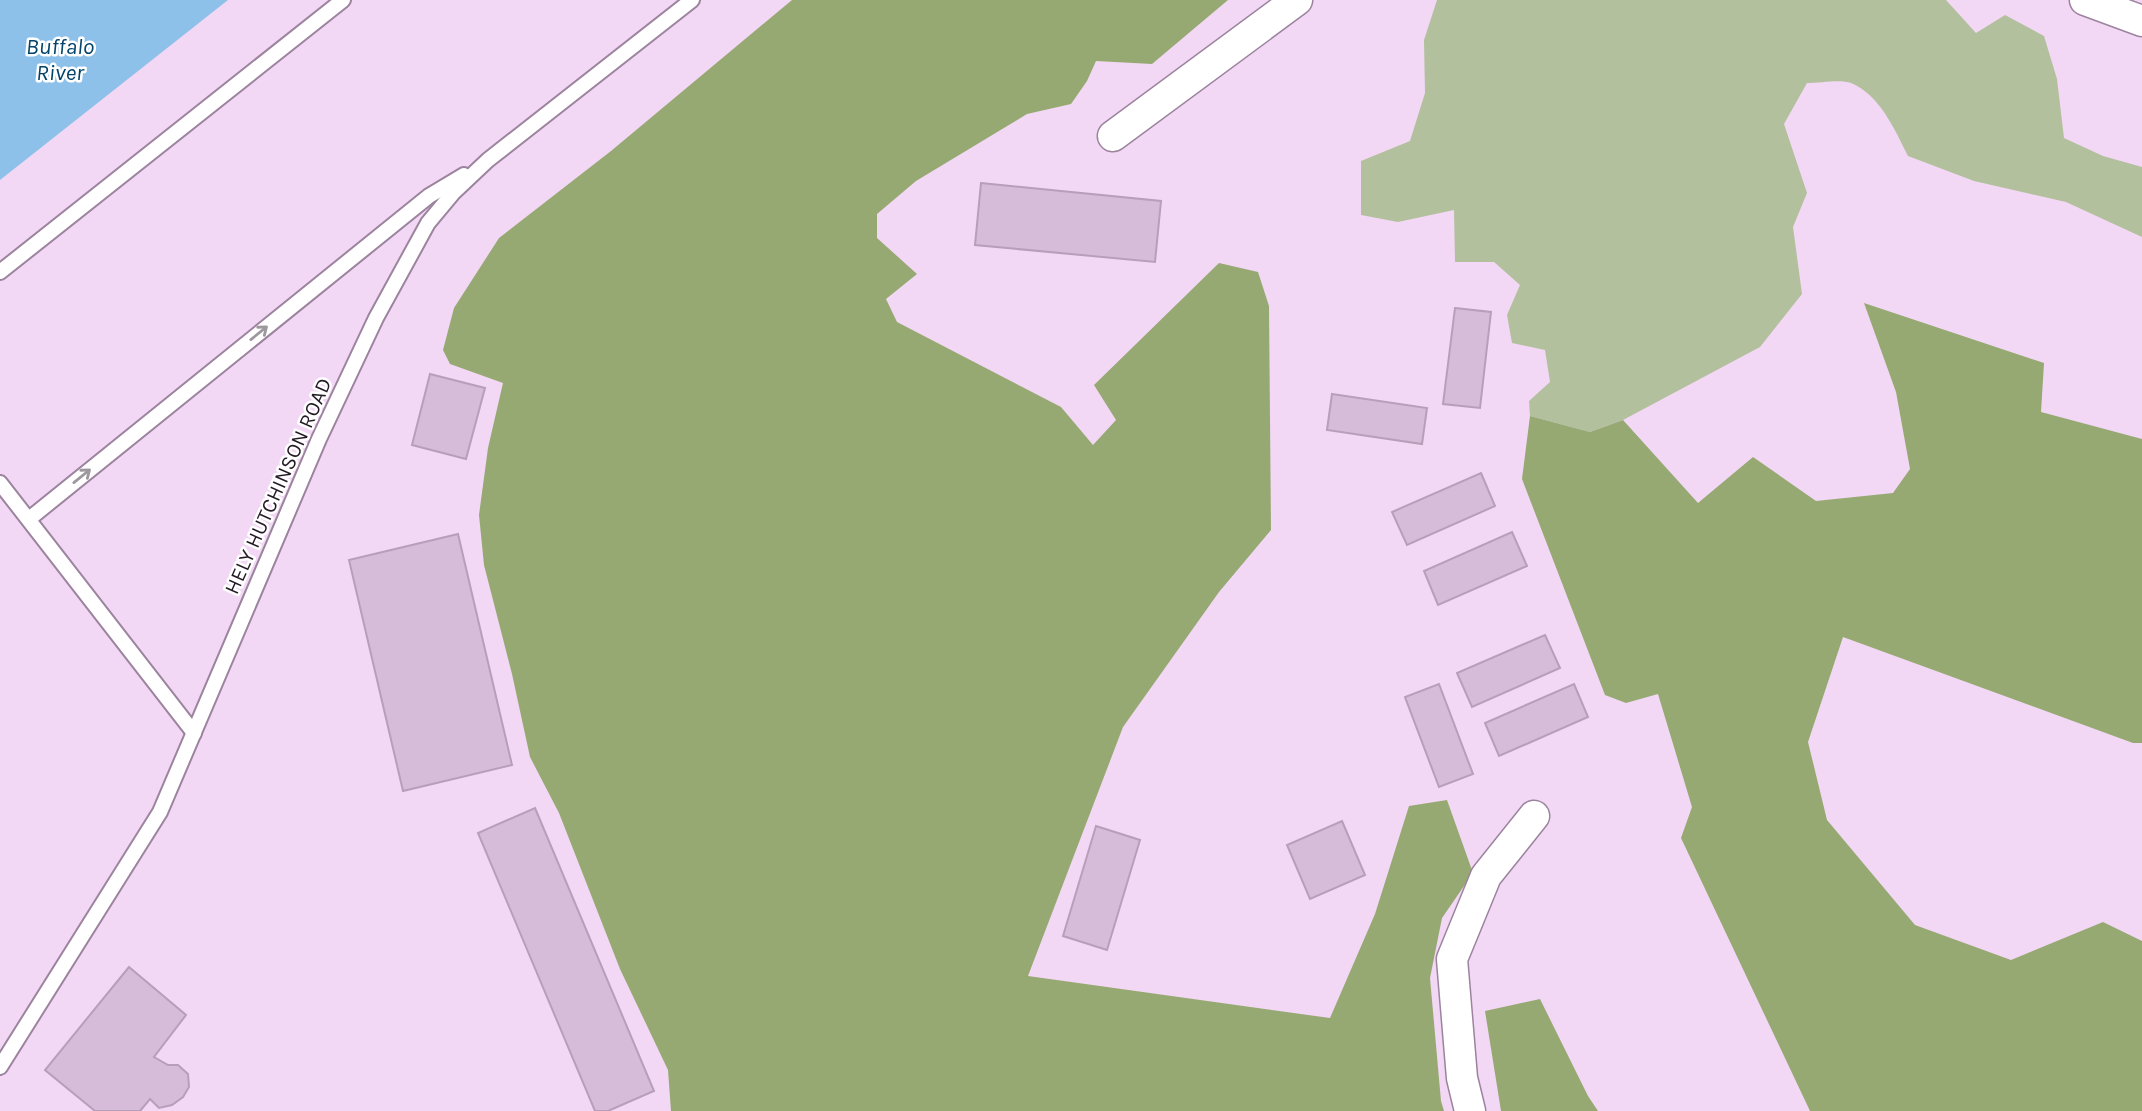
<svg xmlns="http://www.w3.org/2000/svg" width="2142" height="1111" font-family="Karla,sans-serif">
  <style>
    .green { fill: #b3c09d }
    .forest { fill: #96a972 }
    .water { fill: #8ec1ea }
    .building { fill: #d6bcd8; stroke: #b79eb9; stroke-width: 2 }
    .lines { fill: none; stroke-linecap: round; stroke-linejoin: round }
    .lane-casing { stroke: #9c839e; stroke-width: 18 }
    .street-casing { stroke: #9c839e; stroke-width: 33 }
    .lane { stroke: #fff; stroke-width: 14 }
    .street { stroke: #fff; stroke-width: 30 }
    .oneway { stroke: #9c989d }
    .labels { text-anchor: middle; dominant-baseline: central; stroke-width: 5; stroke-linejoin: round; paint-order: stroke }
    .street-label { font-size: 21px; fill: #241a25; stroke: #fff }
    .water-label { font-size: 23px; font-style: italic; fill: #04446b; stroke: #fff }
  </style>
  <rect width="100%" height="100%" fill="#f2d8f4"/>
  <path class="green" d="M 1437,0 L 1946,0 L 1976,33 L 2005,15 L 2044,36 L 2057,79 L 2064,138 L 2103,156 L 2142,167 L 2142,237 L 2066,202 L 1974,181 L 1908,156 C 1895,130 1880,95 1851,83 C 1841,79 1820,83 1807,83 L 1784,124 L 1807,193 L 1793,227 L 1802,294 L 1760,347 L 1623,420 L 1590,432 L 1530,416 L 1529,401 L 1550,382 L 1545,350 L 1512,343 L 1507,315 L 1520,285 L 1494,262 L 1455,262 L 1454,210 L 1398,222 L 1361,215 L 1361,161 L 1410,141 L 1425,93 L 1424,40 Z"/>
  <g class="forest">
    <polygon points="792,0 1228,0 1152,64 1096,61 1087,81 1071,104 1027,114 916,181 877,214 877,238 917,274 886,299 897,322 1061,407 1093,445 1116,420 1094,385 1219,263 1258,272 1269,306 1271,530 1219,592 1123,727 1028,976 1330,1018 1375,914 1409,806 1447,800 1473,873 1442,918 1430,978 1441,1101 1444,1111 671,1111 668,1070 620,969 559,813 530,757 512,674 484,565 479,515 488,448 503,383 450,364 443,350 454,308 499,238 611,151"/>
    <polygon points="1864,303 2044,363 2041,412 2142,439 2142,743 2133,743 1843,637 1808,742 1827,820 1915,925 2011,960 2103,922 2142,941 2142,1111 1810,1111 1681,838 1692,807 1658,694 1626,703 1605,695 1522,479 1530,416 1590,432 1623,420 1698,503 1753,457 1816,501 1893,493 1910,469 1896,392"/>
    <polygon points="1540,999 1588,1096 1598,1111 1501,1111 1485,1011"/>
  </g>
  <polygon class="water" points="0,0 228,0 0,180"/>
  <g class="building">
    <polygon points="981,183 1161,201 1155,262 975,245"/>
    <polygon points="1455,308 1491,312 1480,408 1443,404"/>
    <polygon points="430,374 485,388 466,459 412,445"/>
    <polygon points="1332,394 1427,408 1422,444 1327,430"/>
    <polygon points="1481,473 1495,506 1407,545 1392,512"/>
    <polygon points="1512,532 1527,566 1438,605 1424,571"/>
    <polygon points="458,534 512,765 403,791 349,560"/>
    <polygon points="1545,635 1560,668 1472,707 1457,673"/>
    <polygon points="1439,684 1473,774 1439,787 1405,697"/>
    <polygon points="1574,684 1588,717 1499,756 1485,723"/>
    <polygon points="535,808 654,1091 608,1111 595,1111 478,833"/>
    <polygon points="1342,821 1365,875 1310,899 1287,845"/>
    <polygon points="1096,826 1140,840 1107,950 1063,936"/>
    <polygon points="129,967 186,1015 154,1057 168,1065 178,1065 188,1074 189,1087 183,1097 172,1105 159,1108 150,1099 140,1111 95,1111 45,1070"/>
  </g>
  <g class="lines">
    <defs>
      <g id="lane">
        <polyline points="0,272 343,0"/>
        <polyline points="0,483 194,733"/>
        <polyline points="29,519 429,196 464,175"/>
        <polyline points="0,1067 160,812 319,439 376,318 428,223 453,193 488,160 692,0"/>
      </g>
      <g id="street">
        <polyline points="2085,0 2142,21"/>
        <polyline points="1113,136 1297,0"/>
        <polyline points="1470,1111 1462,1078 1452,959 1486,876 1534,816"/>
      </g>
    </defs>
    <use href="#lane" class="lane-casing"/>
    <use href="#street" class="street-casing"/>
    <use href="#lane" class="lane"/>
    <use href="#street" class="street"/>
  </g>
  <defs><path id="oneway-shaft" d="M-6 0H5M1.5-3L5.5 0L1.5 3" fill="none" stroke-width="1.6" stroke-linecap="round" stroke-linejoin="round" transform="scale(1.75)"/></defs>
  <g class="oneway">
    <use href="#oneway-shaft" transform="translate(259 333) rotate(-39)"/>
    <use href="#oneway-shaft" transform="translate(82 476) rotate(-39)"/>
  </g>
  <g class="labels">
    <g class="street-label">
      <text transform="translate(278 486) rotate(-66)">HELY HUTCHINSON ROAD</text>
    </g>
    <g class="water-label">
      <text x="60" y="46">Buffalo<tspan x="60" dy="26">River</tspan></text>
    </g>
  </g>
</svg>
